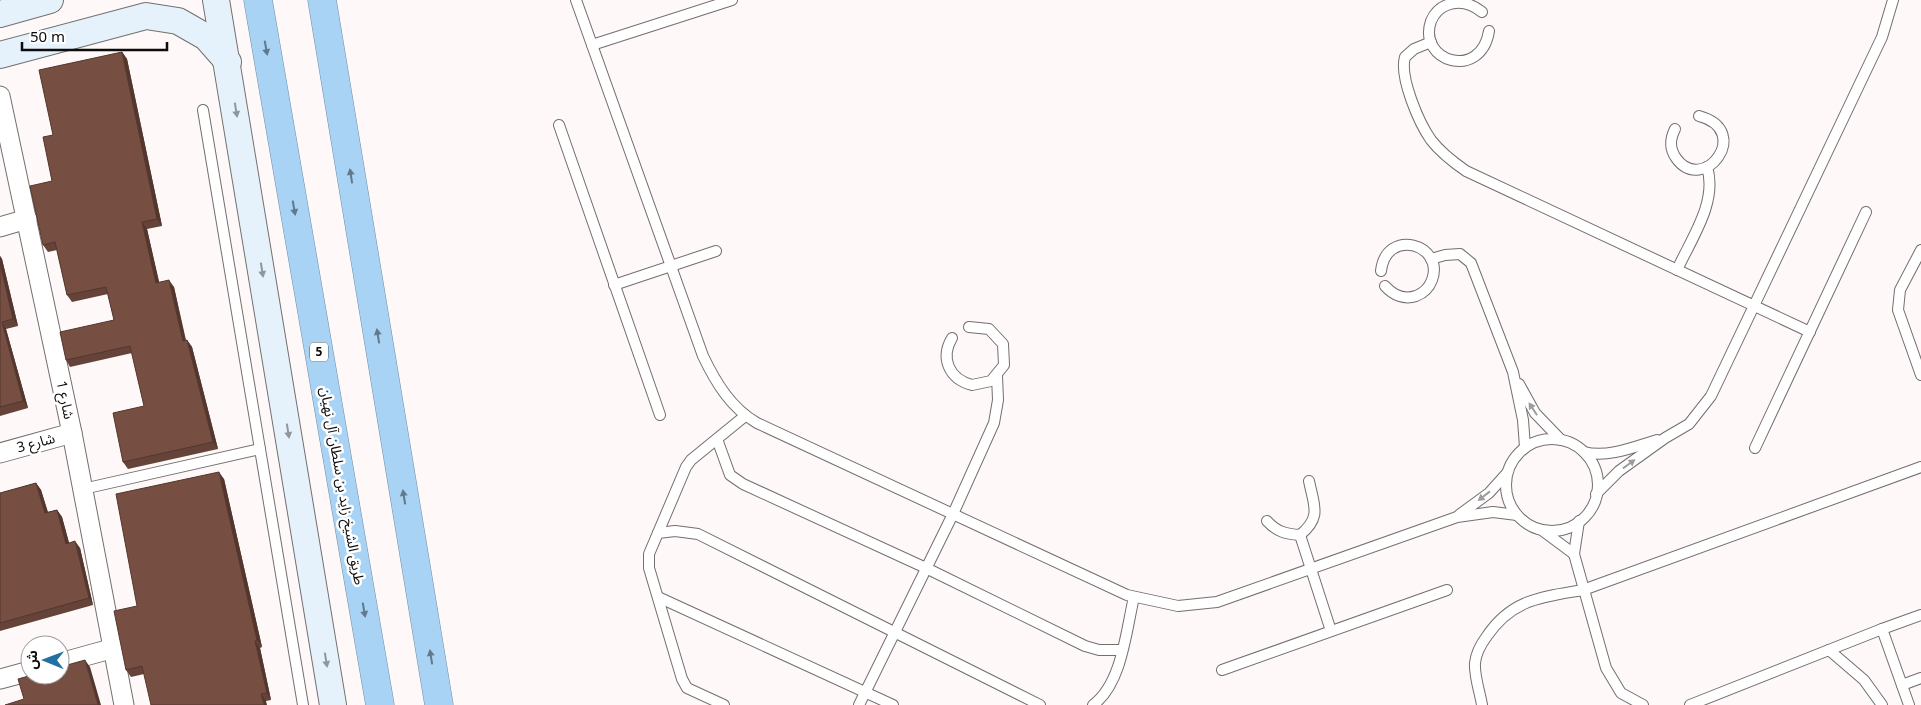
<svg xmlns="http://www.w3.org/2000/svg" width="1921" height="705" font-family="Georgia,'Noto Sans Arabic',serif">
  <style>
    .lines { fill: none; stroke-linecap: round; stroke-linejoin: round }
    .lane-casing { stroke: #736f6d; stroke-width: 12 }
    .street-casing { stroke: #736f6d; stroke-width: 21 }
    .secondary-casing { stroke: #736f6d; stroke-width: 28 }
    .highway-casing { stroke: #728da2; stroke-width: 29 }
    .lane { stroke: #fff; stroke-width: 10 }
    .street { stroke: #fff; stroke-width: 19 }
    .secondary { stroke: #e5f2fc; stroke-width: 26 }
    .highway { stroke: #a8d3f4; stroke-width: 28 }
    .wall { fill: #654339 }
    .shaded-wall { fill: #53372e }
    .building { fill: #764e42; stroke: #53372e }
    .oneway { fill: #62798b }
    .oneway2 { fill: #8f969c }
    .oneway3 { fill: #9e9d9d }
    .labels { text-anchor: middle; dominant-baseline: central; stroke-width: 5; stroke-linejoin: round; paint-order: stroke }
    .shield { fill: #fff; stroke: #565454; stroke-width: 1 }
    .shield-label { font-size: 12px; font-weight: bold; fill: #0d0b0b }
    .street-label { font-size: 14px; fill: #0d0b0b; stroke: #fff }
  </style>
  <rect width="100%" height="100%" fill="#fef9f8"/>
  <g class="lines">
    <defs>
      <g id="lane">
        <path d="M 576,0 L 703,356 C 716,383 731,408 757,423 L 1127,595 L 1178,606 L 1217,602 L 1457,517 L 1493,512 L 1517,515"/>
        <path d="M 1482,12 C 1472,4 1460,0 1447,5 C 1439,8 1434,14 1431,21 C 1417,62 1481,81 1489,31"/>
        <path d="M 1431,42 L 1414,49 L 1405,57 C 1399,77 1419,123 1431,140 C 1441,153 1453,162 1466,171 L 1810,332"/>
        <polyline points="592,45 732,0"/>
        <polyline points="203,110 303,705"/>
        <polyline points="559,125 660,415"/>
        <path d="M 1675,129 C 1670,139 1669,148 1676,158 C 1703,196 1754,131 1699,116"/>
        <polyline points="1921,250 1900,290 1898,310 1921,375"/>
        <polyline points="1431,259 1445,255 1460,254 1471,263 1513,372 1523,420 1525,447"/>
        <path d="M 1677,270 C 1691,239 1718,202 1707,167"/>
        <path d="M 1381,271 C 1386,227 1445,244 1432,280 C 1429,288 1424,293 1416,296 C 1404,300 1393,295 1385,286"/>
        <polyline points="614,285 716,251"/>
        <path d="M 952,338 C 940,358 949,379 972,385 L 991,381 L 1004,365 L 1003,344 L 989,329 L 969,327"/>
        <polyline points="1519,384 1535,413 1561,440"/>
        <polyline points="717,439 730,475 743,484 926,568 1085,646 1099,650 1121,650"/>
        <circle cx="1552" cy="485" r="46"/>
        <polyline points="1755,448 1866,212"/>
        <path d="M 1584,452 C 1608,458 1634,447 1657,440"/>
        <polyline points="83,489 260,449"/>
        <polyline points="1596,494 1619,471 1665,438 1689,424 1711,396 1882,37 1893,0"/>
        <polyline points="1459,515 1489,493 1507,473"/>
        <path d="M 1267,521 C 1277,532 1286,534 1300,535 C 1322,517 1314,506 1309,481"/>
        <polyline points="1579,521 1574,554 1606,668 1621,693 1643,705"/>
        <polyline points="1543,531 1574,554"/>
        <polyline points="658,533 675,531 698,534 1040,705"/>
        <polyline points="1300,535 1331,631"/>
        <polyline points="658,597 893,705"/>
        <polyline points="1882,629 1921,615"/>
        <polyline points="1829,650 1864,680 1882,705"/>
        <polyline points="1222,670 1447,590"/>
        <polyline points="1902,685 1921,678"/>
        <polyline points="724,705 687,688 682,679 649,568 649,554 686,467 691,460 745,416"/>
        <polyline points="859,705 953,514 994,423 998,400 997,376"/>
        <path d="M 1093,705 C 1122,684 1126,631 1134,597"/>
        <path d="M 1482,705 C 1480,692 1474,676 1475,663 C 1476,653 1481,644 1487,636 C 1512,599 1542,597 1583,590 L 1921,467"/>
        <polyline points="1690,705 1882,629 1909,705"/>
      </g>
      <g id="street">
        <polyline points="0,96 72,433 124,705"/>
        <polyline points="0,227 27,219"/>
        <polyline points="0,453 72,433"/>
        <polyline points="60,663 114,648"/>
        <polyline points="0,679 30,671"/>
      </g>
      <g id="secondary">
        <polyline points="216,0 333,705"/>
        <polyline points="0,14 50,0"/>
        <polyline points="0,55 146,16 178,21 206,37 228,62"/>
      </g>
      <g id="highway">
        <polyline points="258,0 380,705"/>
        <polyline points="322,0 439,705"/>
      </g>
    </defs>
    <use href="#lane" class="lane-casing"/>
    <use href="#street" class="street-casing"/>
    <use href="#secondary" class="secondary-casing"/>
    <use href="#highway" class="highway-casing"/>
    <use href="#lane" class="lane"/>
    <use href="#street" class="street"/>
    <use href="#secondary" class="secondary"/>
    <use href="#highway" class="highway"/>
  </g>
  <g class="wall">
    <polygon points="122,52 127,59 162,226 147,229 159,283 174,287 186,340 187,340 192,347 218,449 128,469 123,462 144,406 132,353 70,367 66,360 114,320 108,294 72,302 67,295 57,250 48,252 43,245 52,181 53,135"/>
    <polygon points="0,256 2,259 18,326 6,329 28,408 0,416"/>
    <polygon points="224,479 262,647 260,648 271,700 266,701 144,674 131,677 126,670 137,606"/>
    <polygon points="36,483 41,490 48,512 57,510 62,517 69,543 80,548 93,605 0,631 0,493"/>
  </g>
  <g class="shaded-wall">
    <polygon points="122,52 127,59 162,226 157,219"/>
    <polygon points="142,222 147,229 161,290 156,283"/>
    <polygon points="0,256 2,259 18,326 13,319 0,263"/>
    <polygon points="169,280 174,287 187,348 183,341"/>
    <polygon points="2,322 6,329 28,408 23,401"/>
    <polygon points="187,340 192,347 218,449 213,442"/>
    <polygon points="219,472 224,479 262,647 257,640"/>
    <polygon points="36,483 41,490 50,520 45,513"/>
    <polygon points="57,510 62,517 71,550 66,544"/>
    <polygon points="75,541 80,548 93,605 89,598"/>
    <polygon points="255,641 260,648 271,700 267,693"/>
    <polygon points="85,660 90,667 101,705 98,705"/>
    <polygon points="261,694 266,701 267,705 264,705"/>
  </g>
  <g class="building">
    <polygon points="122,52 157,219 142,222 156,283 169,280 183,341 187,340 213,442 123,462 113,413 144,406 130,346 66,360 60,332 114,320 106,287 67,295 55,242 43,245 30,186 52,181 43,137 53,135 39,70"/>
    <polygon points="0,263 13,319 2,322 23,401 0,407"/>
    <polygon points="219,472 257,640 255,641 267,693 261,694 264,705 151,705 142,666 126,670 114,611 137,606 116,494"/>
    <polygon points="36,483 45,513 57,510 66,544 75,541 89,598 0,623 0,493"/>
    <polygon points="85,660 98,705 5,705 24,699 18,679 32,675 60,675 60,667"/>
  </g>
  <defs><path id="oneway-solid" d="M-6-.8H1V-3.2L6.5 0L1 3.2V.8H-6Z" transform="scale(1.25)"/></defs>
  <g class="oneway">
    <use href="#oneway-solid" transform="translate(266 48) rotate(80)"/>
    <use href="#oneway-solid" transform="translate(351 176) rotate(-99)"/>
    <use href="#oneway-solid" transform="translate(294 208) rotate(80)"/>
    <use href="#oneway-solid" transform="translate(378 336) rotate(-99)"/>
    <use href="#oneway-solid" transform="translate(404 497) rotate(-99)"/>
    <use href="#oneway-solid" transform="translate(364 610) rotate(80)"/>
    <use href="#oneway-solid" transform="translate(431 657) rotate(-99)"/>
  </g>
  <g class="oneway2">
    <use href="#oneway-solid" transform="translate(236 110) rotate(81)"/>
    <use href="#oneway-solid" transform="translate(262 270) rotate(81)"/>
    <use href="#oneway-solid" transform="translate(288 431) rotate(81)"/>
    <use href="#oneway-solid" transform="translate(326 660) rotate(81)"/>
  </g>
  <g class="oneway3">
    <use href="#oneway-solid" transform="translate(1533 409) rotate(-123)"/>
    <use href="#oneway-solid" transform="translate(1629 464) rotate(-36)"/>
    <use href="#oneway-solid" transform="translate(1484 496) rotate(142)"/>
  </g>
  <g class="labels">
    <rect class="shield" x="310" y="342.5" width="18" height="19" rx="4"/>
    <g class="shield-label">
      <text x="319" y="352">5</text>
    </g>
    <g class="street-label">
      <text transform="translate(65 400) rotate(78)">شارع 1</text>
      <text transform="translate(36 443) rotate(-15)">شارع 3</text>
      <text transform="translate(342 486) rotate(80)">طريق الشيخ زايد بن سلطان آل نهيان</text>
    </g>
  </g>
  <g transform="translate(45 660) rotate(271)"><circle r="24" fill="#ffffff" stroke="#9e9d9d"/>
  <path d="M0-4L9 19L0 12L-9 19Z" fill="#226fa2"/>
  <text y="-8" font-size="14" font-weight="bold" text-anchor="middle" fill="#0d0b0b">ش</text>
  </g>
  <path d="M22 42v8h145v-8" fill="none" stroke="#0d0b0b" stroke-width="2.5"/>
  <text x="30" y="42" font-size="15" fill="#0d0b0b" stroke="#ffffff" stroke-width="4" paint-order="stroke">50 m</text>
</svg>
